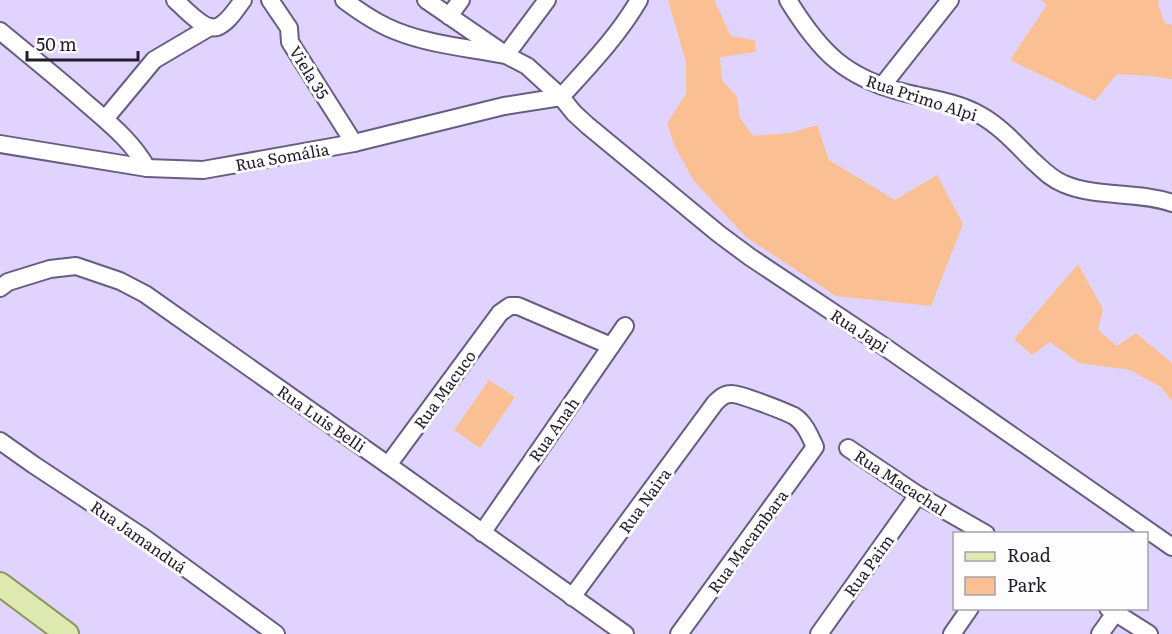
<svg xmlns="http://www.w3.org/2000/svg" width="1172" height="634" font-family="Literata,serif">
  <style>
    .green { fill: #fabf92 }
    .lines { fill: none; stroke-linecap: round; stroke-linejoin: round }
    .minor-casing { stroke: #685d81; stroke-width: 20 }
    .major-casing { stroke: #8d985e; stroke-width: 26 }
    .minor { stroke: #fff; stroke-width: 16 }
    .major { stroke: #dde9af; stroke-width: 22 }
    .labels { text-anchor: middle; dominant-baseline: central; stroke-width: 6; stroke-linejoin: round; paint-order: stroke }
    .street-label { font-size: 16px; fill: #211c2b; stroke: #fdfdfd }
  </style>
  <rect width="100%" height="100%" fill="#e0d4fe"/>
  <g class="green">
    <polygon points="668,0 714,0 731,36 755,40 756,52 720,57 722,80 737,97 740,118 753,136 790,133 817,125 829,160 895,200 937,175 963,224 931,306 836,296 746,237 694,181 674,145 667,123 686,94 686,62"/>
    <polygon points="1041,0 1159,0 1158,4 1165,23 1172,25 1172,79 1149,76 1117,74 1095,101 1010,60 1047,5"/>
    <polygon points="1078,264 1103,309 1098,330 1117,346 1136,333 1172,363 1172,401 1161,387 1130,370 1079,363 1050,342 1032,355 1014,339"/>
    <polygon points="489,380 515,397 480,448 454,430"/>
  </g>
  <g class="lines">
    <defs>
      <g id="minor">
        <path d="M 175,0 C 184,8 204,31 217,27 C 228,23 236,9 243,0"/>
        <polyline points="270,0 289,28 290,42 354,143"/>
        <path d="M 344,0 C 360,12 378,24 396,31 C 431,45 470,48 506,55 L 547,0"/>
        <polyline points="426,0 506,55 527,66 561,97 574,113 587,125 719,234 750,257 882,345 1172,547"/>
        <path d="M 788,0 C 820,52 845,78 906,93 C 931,99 957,102 980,115 C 1000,126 1016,144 1032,160 C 1042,169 1051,179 1064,184 C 1097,198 1137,191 1172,203"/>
        <polyline points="449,16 461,0"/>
        <path d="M 0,31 C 29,55 58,78 86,103 C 109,123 132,141 147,168"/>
        <polyline points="882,86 950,0"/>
        <path d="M 561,97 C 589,66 618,36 639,0"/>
        <polyline points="105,119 154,60 210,27"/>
        <polyline points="0,144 147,168 203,170 354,143 504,106 561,97"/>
        <polyline points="0,288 8,282 50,269 76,266 120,281 145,294 388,465 625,634"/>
        <polyline points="0,441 34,465 143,537 276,634"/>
        <polyline points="848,448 918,495 986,534"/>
        <polyline points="388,465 500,313 510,306 518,306 611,346"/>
        <polyline points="482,533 625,326"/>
        <path d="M 572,597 L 715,403 C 720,398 724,394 731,394 C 739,393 786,412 794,416 C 805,423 810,436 815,447 L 679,634"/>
        <polyline points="1108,608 1149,634"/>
        <polyline points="819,634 918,495"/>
        <polyline points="952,634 970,608"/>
        <polyline points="1100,634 1115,613"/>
      </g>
      <polyline id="major" points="0,584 67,634"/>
    </defs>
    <use href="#minor" class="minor-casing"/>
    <use href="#major" class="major-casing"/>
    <use href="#minor" class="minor"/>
    <use href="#major" class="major"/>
  </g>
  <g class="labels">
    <g class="street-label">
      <text transform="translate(310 72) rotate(58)">Viela 35</text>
      <text transform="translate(922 97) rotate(18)">Rua Primo Alpi</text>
      <text transform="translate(282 156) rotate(-10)">Rua Somália</text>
      <text transform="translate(860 330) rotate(33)">Rua Japi</text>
      <text transform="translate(444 389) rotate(-54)">Rua Macuco</text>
      <text transform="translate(322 418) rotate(35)">Rua Luis Belli</text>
      <text transform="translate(553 429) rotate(-55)">Rua Anah</text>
      <text transform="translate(901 482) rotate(33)">Rua Macachal</text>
      <text transform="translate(644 500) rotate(-54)">Rua Naira</text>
      <text transform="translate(139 536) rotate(35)">Rua Jamanduá</text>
      <text transform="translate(747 541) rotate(-54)">Rua Macambara</text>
      <text transform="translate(868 565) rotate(-54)">Rua Paim</text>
    </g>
  </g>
  <rect x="953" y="532" width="195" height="78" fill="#fdfdfd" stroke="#a5a3a9" stroke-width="1.5"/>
  <rect x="965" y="552" width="30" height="9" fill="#dde9af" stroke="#a5a3a9" stroke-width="1.5"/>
  <text x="1007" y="562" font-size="18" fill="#211c2b">Road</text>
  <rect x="965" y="577" width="30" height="18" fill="#fabf92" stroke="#a5a3a9" stroke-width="1.5"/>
  <text x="1007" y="592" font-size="18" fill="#211c2b">Park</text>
  <path d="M27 51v9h111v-9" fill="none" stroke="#211c2b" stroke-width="3"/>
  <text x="36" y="51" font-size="18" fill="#211c2b" stroke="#fdfdfd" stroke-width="4.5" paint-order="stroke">50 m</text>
</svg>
